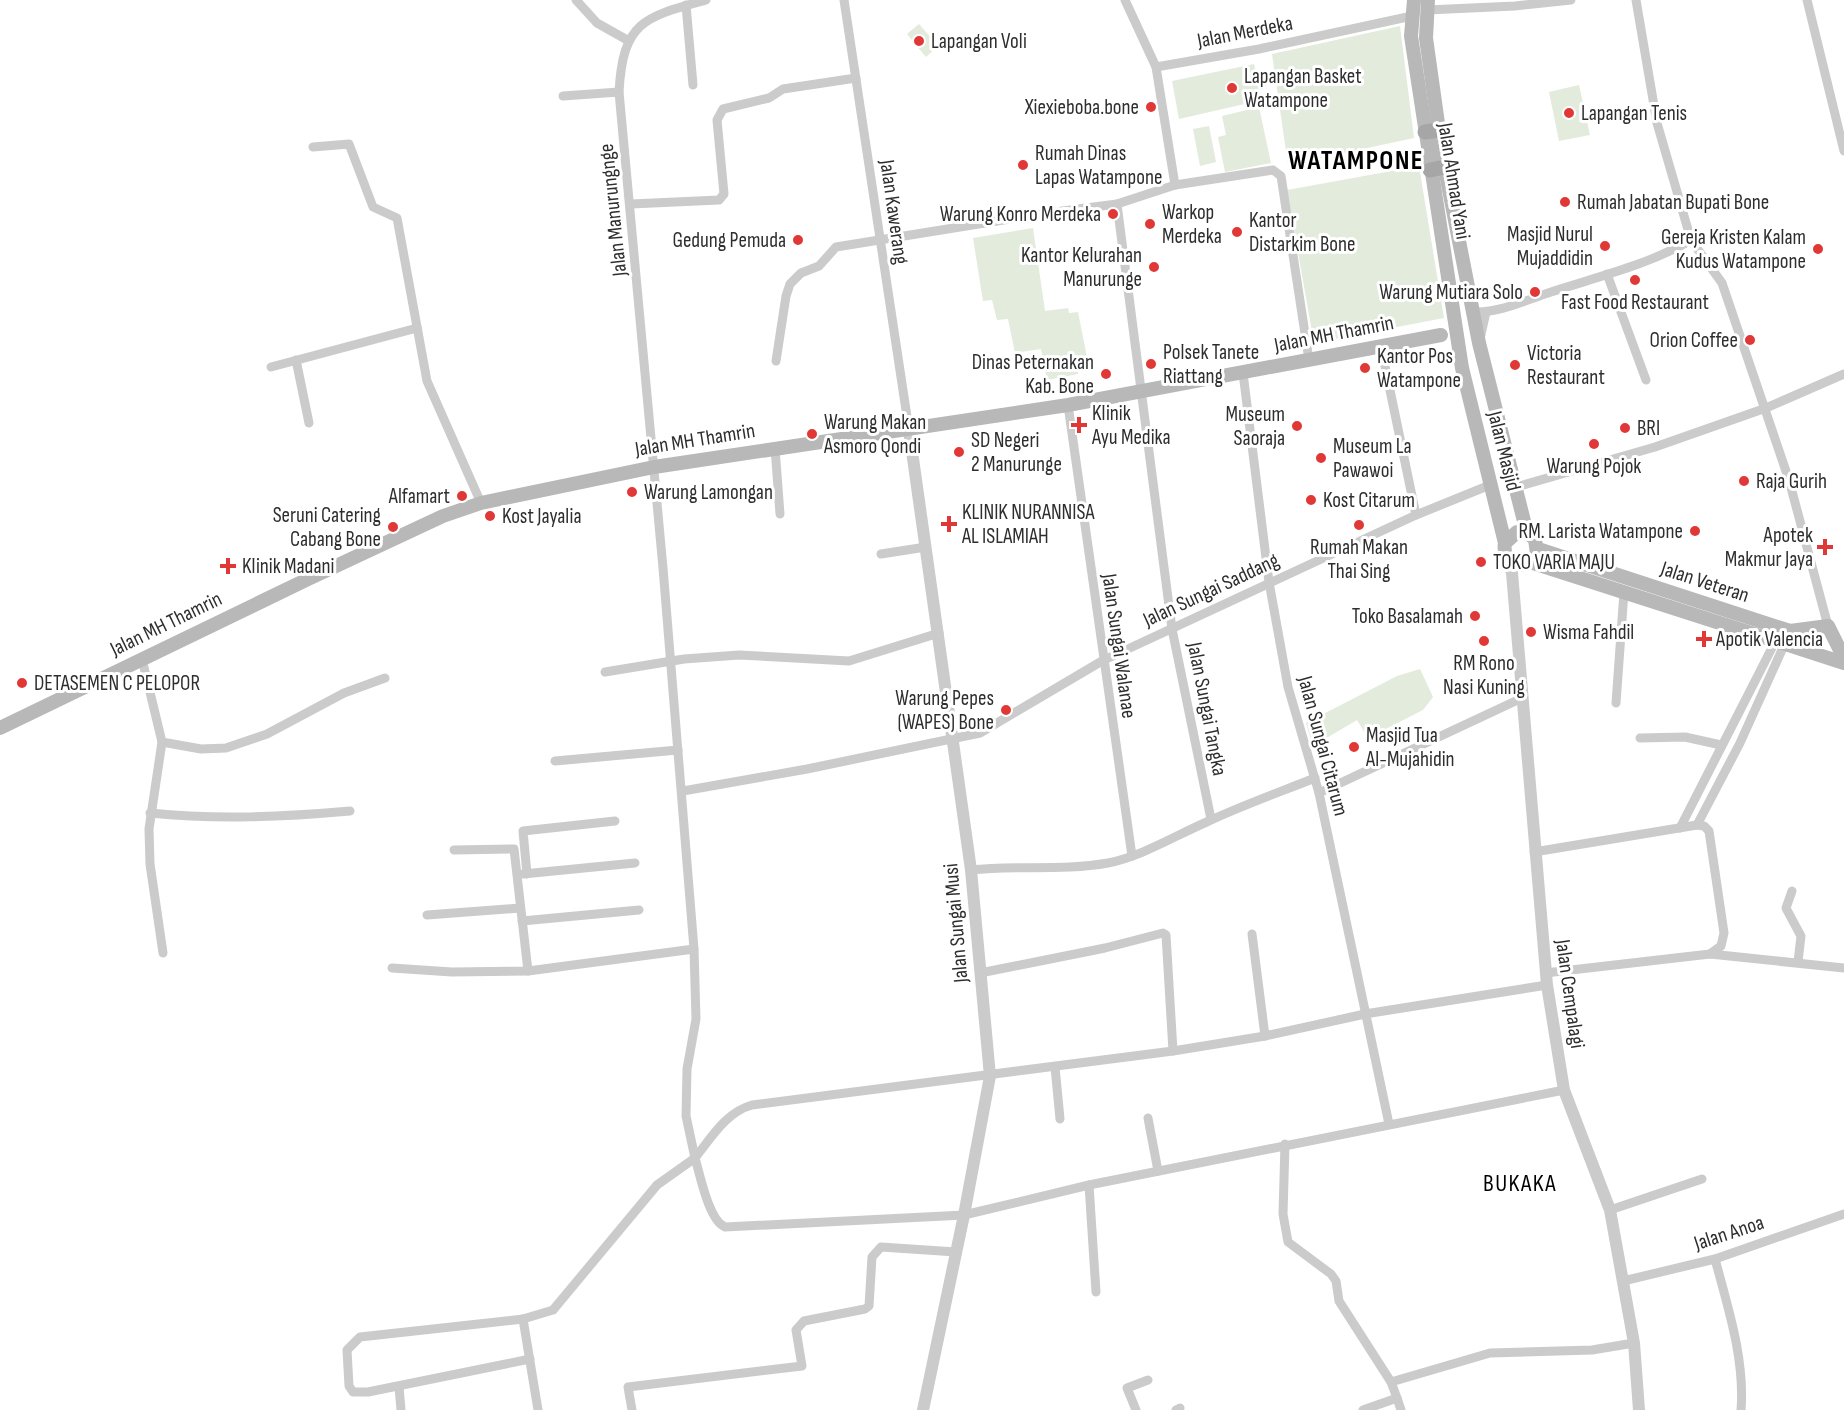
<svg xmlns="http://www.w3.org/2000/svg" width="1844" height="1410" font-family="'Sofia Sans Condensed',sans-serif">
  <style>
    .green { fill: #e3ebdc }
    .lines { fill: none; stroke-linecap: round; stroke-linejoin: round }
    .minor { stroke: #cbcbcb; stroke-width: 9 }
    .tertiary { stroke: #cbcbcb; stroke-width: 12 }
    .secondary { stroke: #b8b8b8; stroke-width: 14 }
    .primary { stroke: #a6a6a6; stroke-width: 15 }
    .poi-dot { fill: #e03836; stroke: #fff; stroke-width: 2 }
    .labels { text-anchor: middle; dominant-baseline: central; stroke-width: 6; stroke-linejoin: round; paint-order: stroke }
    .street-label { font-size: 21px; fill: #2e2e2e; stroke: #fff }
    .poi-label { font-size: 21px; fill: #2e2e2e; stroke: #fff; text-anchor: start }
    .quarter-label { font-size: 24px; letter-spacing: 1.5px; fill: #000; stroke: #fff }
    .district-label { font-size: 27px; font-weight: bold; letter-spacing: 1.5px; fill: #000; stroke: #fff }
  </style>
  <rect width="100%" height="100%" fill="#fff"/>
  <g class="green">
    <polygon points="919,24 938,46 926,57 907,34"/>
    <polygon points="1400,26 1414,138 1288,165 1272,54"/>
    <polygon points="1254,64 1262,100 1179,119 1172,81"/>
    <polygon points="1579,85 1590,135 1559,141 1549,92"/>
    <polygon points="1259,107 1271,163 1225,172 1218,137 1226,135 1222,116"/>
    <polygon points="1209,126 1216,162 1200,166 1193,129"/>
    <polygon points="1419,166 1444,318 1314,343 1287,190"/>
    <polygon points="1033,228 1045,311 1068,308 1069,313 1078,312 1089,367 1078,369 1078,374 1047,380 1041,349 1015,353 1008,319 997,320 992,300 983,301 973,238"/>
    <polygon points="1420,669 1433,697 1423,710 1368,738 1357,720 1313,746 1306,723 1397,676"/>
  </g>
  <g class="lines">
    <g class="minor">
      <polyline points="576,0 597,23 629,41"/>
      <polyline points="844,0 909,430"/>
      <polyline points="1125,0 1156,67 1175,185"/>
      <polyline points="1636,0 1657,123 1691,240 1722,283 1789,480 1828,626"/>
      <polyline points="1807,0 1844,151"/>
      <polyline points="686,5 693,85"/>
      <polyline points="1427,10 1515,6 1571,0"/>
      <polyline points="1156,67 1259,49 1412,16"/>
      <polyline points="563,96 619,92"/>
      <polyline points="313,147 349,144 373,207 397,218 427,381 481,503"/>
      <polyline points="631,204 719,200 724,194 717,120 723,109 769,98 783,89 856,78"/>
      <polyline points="1117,204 1172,629 1211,819"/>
      <polyline points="1607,274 1646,380"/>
      <path d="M 1474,312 C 1500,313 1526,300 1551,292 C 1597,277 1648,265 1691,240"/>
      <polyline points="1480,339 1486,312"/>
      <polyline points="1381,347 1416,515"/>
      <polyline points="296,360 309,423"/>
      <polyline points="776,361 786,296 790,284 801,273 819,266 836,247 1047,213 1117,204 1175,185 1273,170 1281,176 1309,360"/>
      <polyline points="271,367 417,328"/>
      <polyline points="1243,373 1269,582 1288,687 1319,793 1389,1124"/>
      <polyline points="1068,405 1132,856"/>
      <polyline points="775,448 780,514"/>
      <polyline points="1516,487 1655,447 1766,408 1844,374"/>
      <polyline points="881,554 926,547"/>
      <polyline points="142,659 162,742 201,749 226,748 267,734 344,693 385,678"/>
      <polyline points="605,672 684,659 739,655 849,661 939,633"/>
      <polyline points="1616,703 1624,592"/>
      <polyline points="1640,738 1685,737 1721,745"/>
      <polyline points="162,742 149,829 150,864 163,953"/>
      <polyline points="555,761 678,750"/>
      <polyline points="683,791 807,769 980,733 1102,661 1416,515 1490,485"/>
      <polyline points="1319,793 1522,698"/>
      <path d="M 150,813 C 218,820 282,817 350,811"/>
      <polyline points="1697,825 1740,743 1786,641"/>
      <polyline points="1680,828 1777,638"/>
      <polyline points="454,850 514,849 528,971"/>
      <polyline points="1534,852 1697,825 1704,826 1709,831 1724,933 1721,946 1710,954"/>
      <path d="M 971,870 C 1016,865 1063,871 1108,863 C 1143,856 1176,835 1209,821 C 1243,805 1280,792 1315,778"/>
      <polyline points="523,874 635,863"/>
      <polyline points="527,874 523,831 615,821"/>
      <polyline points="1792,891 1786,908 1801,936 1798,962"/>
      <polyline points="427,915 520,908"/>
      <polyline points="522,921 639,910"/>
      <polyline points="1252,934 1265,1036"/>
      <polyline points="392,968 452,972 528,971 694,949"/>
      <polyline points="980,973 1105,948 1163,933 1166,935 1173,1051"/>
      <polyline points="1545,973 1710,954 1844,968"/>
      <path d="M 1547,985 L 1365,1014 L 1265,1036 L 1173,1051 L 752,1105 C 726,1112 711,1138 695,1158 C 700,1175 709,1221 725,1227 L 964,1215 L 1089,1185 L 1564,1090"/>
      <polyline points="1055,1067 1060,1119"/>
      <polyline points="1148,1118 1158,1171"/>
      <polyline points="1285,1144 1283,1214 1288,1242 1331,1274 1336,1281 1339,1301 1391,1382 1490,1353 1592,1350 1634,1343"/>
      <polyline points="1089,1185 1096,1292"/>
      <polyline points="1610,1210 1702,1179"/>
      <path d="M 1715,1259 C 1728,1308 1745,1359 1741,1410"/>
      <polyline points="1623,1281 1715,1259 1844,1214"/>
      <polyline points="523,1319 360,1337 347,1350 349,1386 353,1392 368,1392 530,1359"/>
      <polyline points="399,1387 401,1410"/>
      <polyline points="1397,1398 1401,1410"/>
      <path d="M 538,1410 L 523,1319 L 553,1310 L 657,1185 L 695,1158 L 686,1116 L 687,1069 L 696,1019 L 694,949 L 663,568 L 619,92 C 623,22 643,17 706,0"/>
      <polyline points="632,1410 628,1387 802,1366 796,1330 804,1321 865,1309 869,1306 872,1257 881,1247 956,1252"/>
      <polyline points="1136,1410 1127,1388 1148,1380"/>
      <polyline points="1176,1410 1180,1408"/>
      <polyline points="1363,1410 1397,1398 1391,1382"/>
    </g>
    <g class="tertiary">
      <polyline points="909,430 971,870 990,1076 964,1215 923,1410"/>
      <polyline points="1507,558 1512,573 1547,985 1564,1090 1610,1210 1634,1343 1639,1410"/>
    </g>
    <g class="secondary">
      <path d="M 1414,0 L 1411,36 L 1462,368 L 1505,543 C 1501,564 1526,573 1537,554 L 1535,539 L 1527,533 L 1517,532 L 1505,543"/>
      <polyline points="1428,0 1426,38 1443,159 1479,343 1527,533"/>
      <polyline points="1538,549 1790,631 1828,626 1844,658"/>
      <polyline points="1530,562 1844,663"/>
      <polyline points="0,728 306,580 443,516 481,503 654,467 1068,405 1441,335"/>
    </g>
    <g class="primary">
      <polyline points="1425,132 1439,130"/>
      <polyline points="1430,170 1445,167"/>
    </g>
  </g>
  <g class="poi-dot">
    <circle cx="919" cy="41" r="6"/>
    <circle cx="1232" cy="88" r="6"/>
    <circle cx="1151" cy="107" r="6"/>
    <circle cx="1569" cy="113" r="6"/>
    <circle cx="1023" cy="165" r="6"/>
    <circle cx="1565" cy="202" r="6"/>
    <circle cx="1113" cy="214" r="6"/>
    <circle cx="1150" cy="224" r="6"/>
    <circle cx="1237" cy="232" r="6"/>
    <circle cx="798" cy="240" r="6"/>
    <circle cx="1605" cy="246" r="6"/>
    <circle cx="1818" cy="249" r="6"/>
    <circle cx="1154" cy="267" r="6"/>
    <circle cx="1635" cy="280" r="6"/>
    <circle cx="1535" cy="292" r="6"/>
    <circle cx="1750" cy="340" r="6"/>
    <circle cx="1151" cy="364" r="6"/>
    <circle cx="1515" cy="365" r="6"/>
    <circle cx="1365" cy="368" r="6"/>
    <circle cx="1106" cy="374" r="6"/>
    <path d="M1076 416h6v6h6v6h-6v6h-6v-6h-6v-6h6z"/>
    <circle cx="1297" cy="426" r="6"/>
    <circle cx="1625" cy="428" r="6"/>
    <circle cx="812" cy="434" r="6"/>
    <circle cx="1594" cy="444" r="6"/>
    <circle cx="959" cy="452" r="6"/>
    <circle cx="1321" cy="458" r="6"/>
    <circle cx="1744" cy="481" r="6"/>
    <circle cx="632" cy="492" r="6"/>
    <circle cx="462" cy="496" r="6"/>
    <circle cx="1311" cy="500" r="6"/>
    <circle cx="490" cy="516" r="6"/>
    <path d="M946 515h6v6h6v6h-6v6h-6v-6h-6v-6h6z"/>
    <circle cx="1359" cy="525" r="6"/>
    <circle cx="393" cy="527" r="6"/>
    <circle cx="1695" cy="531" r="6"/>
    <path d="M1822 538h6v6h6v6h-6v6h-6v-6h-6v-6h6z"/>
    <circle cx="1481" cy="562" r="6"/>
    <path d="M225 557h6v6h6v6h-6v6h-6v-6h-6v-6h6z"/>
    <circle cx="1475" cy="616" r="6"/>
    <circle cx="1531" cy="632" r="6"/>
    <path d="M1701 630h6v6h6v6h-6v6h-6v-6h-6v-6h6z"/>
    <circle cx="1484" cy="641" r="6"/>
    <circle cx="22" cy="683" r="6"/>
    <circle cx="1006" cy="710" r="6"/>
    <circle cx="1354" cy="747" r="6"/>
  </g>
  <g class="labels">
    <g class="street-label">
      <text transform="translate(1245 32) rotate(-11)">Jalan Merdeka</text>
      <text transform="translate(1454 181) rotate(81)">Jalan Ahmad Yani</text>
      <text transform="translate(613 210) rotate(-96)">Jalan Manurungnge</text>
      <text transform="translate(894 212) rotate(82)">Jalan Kawerang</text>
      <text transform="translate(1334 334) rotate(-11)">Jalan MH Thamrin</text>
      <text transform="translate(695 440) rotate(-9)">Jalan MH Thamrin</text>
      <text transform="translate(1504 451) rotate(76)">Jalan Masjid</text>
      <text transform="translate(1705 582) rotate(18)">Jalan Veteran</text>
      <text transform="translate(1211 590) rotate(-25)">Jalan Sungai Saddang</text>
      <text transform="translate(166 624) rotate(-26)">Jalan MH Thamrin</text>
      <text transform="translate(1119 646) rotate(82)">Jalan Sungai Walanae</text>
      <text transform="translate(1207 709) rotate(79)">Jalan Sungai Tangka</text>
      <text transform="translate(1323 746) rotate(75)">Jalan Sungai Citarum</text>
      <text transform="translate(956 923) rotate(-95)">Jalan Sungai Musi</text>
      <text transform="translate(1570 994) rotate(82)">Jalan Cempalagi</text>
      <text transform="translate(1729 1233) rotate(-18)">Jalan Anoa</text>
    </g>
    <g class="poi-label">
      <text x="931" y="41">Lapangan Voli</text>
      <text x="1244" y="76">Lapangan Basket<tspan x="1244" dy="24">Watampone</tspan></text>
      <text x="1139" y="107" text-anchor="end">Xiexieboba.bone</text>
      <text x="1581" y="113">Lapangan Tenis</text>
      <text x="1035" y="153">Rumah Dinas<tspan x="1035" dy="24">Lapas Watampone</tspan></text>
      <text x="1577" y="202">Rumah Jabatan Bupati Bone</text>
      <text x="1162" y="212">Warkop<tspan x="1162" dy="24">Merdeka</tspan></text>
      <text x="1101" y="214" text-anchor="end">Warung Konro Merdeka</text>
      <text x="1249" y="220">Kantor<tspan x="1249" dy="24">Distarkim Bone</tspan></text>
      <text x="1593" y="234" text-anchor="end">Masjid Nurul<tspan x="1593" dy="24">Mujaddidin</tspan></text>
      <text x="1806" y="237" text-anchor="end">Gereja Kristen Kalam<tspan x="1806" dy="24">Kudus Watampone</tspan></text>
      <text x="786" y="240" text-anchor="end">Gedung Pemuda</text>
      <text x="1142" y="255" text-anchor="end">Kantor Kelurahan<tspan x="1142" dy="24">Manurunge</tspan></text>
      <text x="1523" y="292" text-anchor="end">Warung Mutiara Solo</text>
      <text x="1635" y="302" text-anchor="middle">Fast Food Restaurant</text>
      <text x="1738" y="340" text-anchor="end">Orion Coffee</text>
      <text x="1163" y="352">Polsek Tanete<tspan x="1163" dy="24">Riattang</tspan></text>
      <text x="1527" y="353">Victoria<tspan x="1527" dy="24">Restaurant</tspan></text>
      <text x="1377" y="356">Kantor Pos<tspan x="1377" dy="24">Watampone</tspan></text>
      <text x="1094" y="362" text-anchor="end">Dinas Peternakan<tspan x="1094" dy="24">Kab. Bone</tspan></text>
      <text x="1092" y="413">Klinik<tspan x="1092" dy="24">Ayu Medika</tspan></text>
      <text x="1285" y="414" text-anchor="end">Museum<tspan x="1285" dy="24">Saoraja</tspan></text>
      <text x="824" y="422">Warung Makan<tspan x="824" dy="24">Asmoro Qondi</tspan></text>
      <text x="1637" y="428">BRI</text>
      <text x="971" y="440">SD Negeri<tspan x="971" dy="24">2 Manurunge</tspan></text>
      <text x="1333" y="446">Museum La<tspan x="1333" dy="24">Pawawoi</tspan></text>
      <text x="1594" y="466" text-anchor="middle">Warung Pojok</text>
      <text x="1756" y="481">Raja Gurih</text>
      <text x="644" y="492">Warung Lamongan</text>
      <text x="450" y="496" text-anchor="end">Alfamart</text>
      <text x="1323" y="500">Kost Citarum</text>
      <text x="962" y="512">KLINIK NURANNISA<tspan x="962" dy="24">AL ISLAMIAH</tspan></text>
      <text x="381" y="515" text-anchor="end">Seruni Catering<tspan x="381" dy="24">Cabang Bone</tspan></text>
      <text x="502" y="516">Kost Jayalia</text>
      <text x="1683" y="531" text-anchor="end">RM. Larista Watampone</text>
      <text x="1813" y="535" text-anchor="end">Apotek<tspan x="1813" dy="24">Makmur Jaya</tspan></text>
      <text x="1359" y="547" text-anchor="middle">Rumah Makan<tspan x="1359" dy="24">Thai Sing</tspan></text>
      <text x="1493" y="562">TOKO VARIA MAJU</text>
      <text x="242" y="566">Klinik Madani</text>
      <text x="1463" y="616" text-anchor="end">Toko Basalamah</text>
      <text x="1543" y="632">Wisma Fahdil</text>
      <text x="1716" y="639">Apotik Valencia</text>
      <text x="1484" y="663" text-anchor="middle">RM Rono<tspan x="1484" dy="24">Nasi Kuning</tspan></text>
      <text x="34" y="683">DETASEMEN C PELOPOR</text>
      <text x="994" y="698" text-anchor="end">Warung Pepes<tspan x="994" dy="24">(WAPES) Bone</tspan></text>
      <text x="1366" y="735">Masjid Tua<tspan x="1366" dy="24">Al-Mujahidin</tspan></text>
    </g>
    <g class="quarter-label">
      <text x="1520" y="1183">BUKAKA</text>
    </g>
    <g class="district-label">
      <text x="1356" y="161">WATAMPONE</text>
    </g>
  </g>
</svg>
